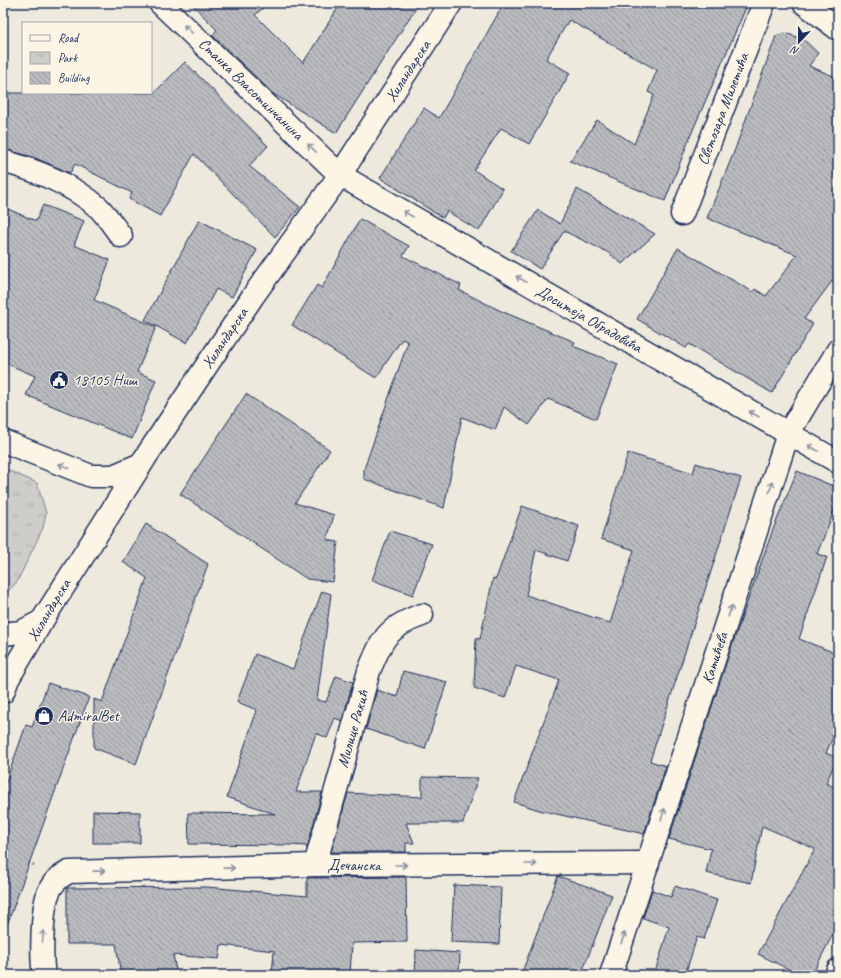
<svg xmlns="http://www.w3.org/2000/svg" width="841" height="978" font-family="Caveat,sans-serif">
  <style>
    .park { fill: url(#park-tufts); stroke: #757e94 }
    .building { fill: url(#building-back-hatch); stroke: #1b2f5e }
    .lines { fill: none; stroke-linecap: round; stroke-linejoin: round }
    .minor-casing { stroke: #1b2f5e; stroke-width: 25 }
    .path { stroke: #1b2f5e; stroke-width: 2.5; stroke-dasharray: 1 3; stroke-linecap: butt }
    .minor { stroke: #fcf5e5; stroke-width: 22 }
    .oneway { stroke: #8c92a2 }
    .labels { text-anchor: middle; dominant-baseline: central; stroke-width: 3; stroke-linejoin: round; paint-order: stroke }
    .street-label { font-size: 16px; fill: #1b2f5e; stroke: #fcf5e5 }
    .poi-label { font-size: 16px; fill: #1b2f5e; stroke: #fcf5e5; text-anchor: start }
  </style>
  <defs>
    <pattern id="park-tufts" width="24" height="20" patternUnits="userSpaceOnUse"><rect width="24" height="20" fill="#cfcdca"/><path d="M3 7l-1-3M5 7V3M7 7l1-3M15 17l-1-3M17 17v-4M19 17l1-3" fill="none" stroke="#b1b0b0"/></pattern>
    <pattern id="building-back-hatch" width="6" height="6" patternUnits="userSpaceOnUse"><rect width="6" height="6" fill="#babbbe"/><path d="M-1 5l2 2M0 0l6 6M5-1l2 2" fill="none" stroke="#96989e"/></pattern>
  </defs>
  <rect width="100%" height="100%" fill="#eee9dd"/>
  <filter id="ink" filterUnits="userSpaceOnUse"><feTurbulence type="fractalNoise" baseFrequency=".025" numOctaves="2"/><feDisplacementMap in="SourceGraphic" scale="8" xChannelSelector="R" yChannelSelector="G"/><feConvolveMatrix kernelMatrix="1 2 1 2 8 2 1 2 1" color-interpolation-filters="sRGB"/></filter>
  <g filter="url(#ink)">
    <polygon class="park" points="3,468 37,483 46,513 43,528 17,582 3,596"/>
    <g class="building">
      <polygon points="191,3 268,3 255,15 303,63 341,3 419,3 336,133 272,93 212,35 217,30"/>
      <polygon points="504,3 748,3 692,132 665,201 570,161 597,120 634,144 654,95 648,92 657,70 569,20 546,59 570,73 529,144 501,128 474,170 503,189 479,231 447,211 443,218 380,178 424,108 439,118"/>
      <polygon points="785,33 803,39 818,53 809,66 838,78 838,273 804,319 813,324 772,393 689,344 686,348 637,319 678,248 753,292 755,289 766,296 797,255 707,218 734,152 776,36"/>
      <polygon points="185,62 268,146 249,166 300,207 275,237 194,154 160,216 129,199 132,193 75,164 70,173 33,157 3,149 3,93 154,93"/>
      <polygon points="577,189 655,234 622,264 609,253 564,231 540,269 511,251 538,210 560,224"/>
      <polygon points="43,205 84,221 74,245 110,260 94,300 156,327 137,372 156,380 132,439 26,395 35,376 3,362 3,207 36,221"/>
      <polygon points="360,219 409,246 403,256 461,285 459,290 501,311 575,342 573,346 618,364 596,419 548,399 529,425 504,407 495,430 462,417 444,508 364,479 364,469 408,342 402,339 376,378 292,325 317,285 322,288 323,286"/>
      <polygon points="199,220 257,250 232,297 216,289 187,343 145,320"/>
      <polygon points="246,394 330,450 295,503 334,515 327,540 338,542 333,582 307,579 180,494"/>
      <polygon points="628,453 693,473 696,463 741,478 650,761 666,766 644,834 539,810 514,802 559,680 516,666 505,698 474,688 476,638 480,639 493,578 496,579 522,506 579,526 567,561 536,550 526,595 610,623 634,550 601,539"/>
      <polygon points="797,471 838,488 838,501 817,554 827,557 799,639 838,654 838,726 826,753 837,758 826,783 838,789 838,924 812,975 800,975 758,954 815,849 762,826 751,883 706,873 711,849 669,839 730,651 772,532"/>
      <polygon points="146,524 208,564 136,764 94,748 94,699 102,702 147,578 123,562"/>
      <polygon points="390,531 432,544 413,595 372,580"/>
      <polygon points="322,591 331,594 317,700 326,702 336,676 353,682 342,721 335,718 327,738 316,733 296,792 322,792 307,849 306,846 291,845 189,844 188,813 275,814 227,797 257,710 237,702 255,654 293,669"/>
      <polygon points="403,671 447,682 425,749 366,729 377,690 397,697"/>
      <polygon points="48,683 89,697 6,928 3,928 3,790 26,725 32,727"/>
      <polygon points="422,777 478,778 463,823 406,823 414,843 406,843 406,852 331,852 348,793 422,797"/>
      <polygon points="93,811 140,812 140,843 93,843"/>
      <polygon points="558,876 612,895 581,975 521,975"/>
      <polygon points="406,877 407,942 352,943 350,975 272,975 274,951 221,945 219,959 173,955 177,975 121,975 116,944 67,944 67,888 207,887 307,896 307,878"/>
      <polygon points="454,885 501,887 499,944 451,942"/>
      <polygon points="675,886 717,900 704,939 697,937 685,975 654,975 669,927 643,918 652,890 671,897"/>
      <polygon points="416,950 460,953 459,975 415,975"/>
    </g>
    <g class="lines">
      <defs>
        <g id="minor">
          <polyline points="160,3 340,175 838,462"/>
          <polyline points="804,3 838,29"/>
          <path d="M 3,161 C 37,171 72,184 99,208 C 107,216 114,227 121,236"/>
          <polyline points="682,214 764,3"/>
          <polyline points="3,441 91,476 113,476 141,464"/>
          <polyline points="3,634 21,632 42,621"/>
          <polyline points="3,692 8,679 42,621 145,458 253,296 340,175 451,3"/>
          <path d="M 315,865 L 369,671 C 382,639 387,627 422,615"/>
          <path d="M 44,975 C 41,958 42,914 47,897 C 50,886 58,877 69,872 L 315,865 L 648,863"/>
          <polyline points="611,975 788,434 838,350"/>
          <polyline points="836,975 838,970"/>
        </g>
      </defs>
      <use href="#minor" class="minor-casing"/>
      <polyline class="path" points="29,863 34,865"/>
      <use href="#minor" class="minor"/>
    </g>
    <defs><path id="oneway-shaft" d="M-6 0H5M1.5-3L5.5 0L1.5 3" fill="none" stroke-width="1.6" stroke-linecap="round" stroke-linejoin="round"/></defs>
    <g class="oneway">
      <use href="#oneway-shaft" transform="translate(188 29) rotate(-136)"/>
      <use href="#oneway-shaft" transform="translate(312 148) rotate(-136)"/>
      <use href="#oneway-shaft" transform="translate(408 214) rotate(-150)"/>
      <use href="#oneway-shaft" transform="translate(521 279) rotate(-150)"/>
      <use href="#oneway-shaft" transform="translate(754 414) rotate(-150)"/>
      <use href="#oneway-shaft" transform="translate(813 448) rotate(-150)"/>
      <use href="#oneway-shaft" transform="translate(64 466) rotate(-158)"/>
      <use href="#oneway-shaft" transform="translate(771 487) rotate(-72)"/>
      <use href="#oneway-shaft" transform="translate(730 611) rotate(-72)"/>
      <use href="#oneway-shaft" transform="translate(663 814) rotate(-72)"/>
      <use href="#oneway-shaft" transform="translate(531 864)"/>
      <use href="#oneway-shaft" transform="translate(401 865)"/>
      <use href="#oneway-shaft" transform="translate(229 868) rotate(-1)"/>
      <use href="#oneway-shaft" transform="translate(99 871) rotate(-1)"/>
      <use href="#oneway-shaft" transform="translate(43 936) rotate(-85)"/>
      <use href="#oneway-shaft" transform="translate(623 938) rotate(-72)"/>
    </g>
  </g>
  <defs>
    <symbol id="civic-disc" viewBox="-11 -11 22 22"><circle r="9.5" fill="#1b2f5e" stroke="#fcf5e5"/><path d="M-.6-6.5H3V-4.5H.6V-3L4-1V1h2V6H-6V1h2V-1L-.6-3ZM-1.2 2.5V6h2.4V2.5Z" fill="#fff"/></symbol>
    <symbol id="shop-disc" viewBox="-11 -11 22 22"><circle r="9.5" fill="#1b2f5e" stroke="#fcf5e5"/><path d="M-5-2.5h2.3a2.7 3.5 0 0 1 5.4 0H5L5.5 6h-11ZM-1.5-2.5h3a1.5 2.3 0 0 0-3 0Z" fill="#fff"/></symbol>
  </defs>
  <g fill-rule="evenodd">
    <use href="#civic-disc" x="48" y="369" width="22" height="22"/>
    <use href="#shop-disc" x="33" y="705" width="22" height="22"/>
  </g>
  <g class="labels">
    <g class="street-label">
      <text transform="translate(408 71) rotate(-57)">Хиландарска</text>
      <text transform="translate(251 89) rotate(44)">Станка Власотинчанина</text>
      <text transform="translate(723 109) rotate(-69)">Светозара Милетића</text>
      <text transform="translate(589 319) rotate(30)">Доситеја Обрадовића</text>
      <text transform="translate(225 338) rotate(-56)">Хиландарска</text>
      <text transform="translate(49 610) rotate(-59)">Хиландарска</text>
      <text transform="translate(715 658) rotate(-72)">Катићева</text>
      <text transform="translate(353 729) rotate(-74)">Милице Ракић</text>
      <text x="354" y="865">Дечанска</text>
    </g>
    <g class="poi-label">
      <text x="73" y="380">18105 Ниш</text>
      <text x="58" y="716">AdmiralBet</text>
    </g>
  </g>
  <rect width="841" height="978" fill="none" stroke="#fcf5e5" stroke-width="16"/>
  <rect x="8" y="8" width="825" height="962" fill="none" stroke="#1b2f5e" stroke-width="1.5" filter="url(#ink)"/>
  <rect x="22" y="22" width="130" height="72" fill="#fcf5e5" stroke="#a2a6af"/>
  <rect x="30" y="35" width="20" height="6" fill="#fcf5e5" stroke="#a2a6af"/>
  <text x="58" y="42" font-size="12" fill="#1b2f5e">Road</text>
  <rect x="30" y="52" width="20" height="12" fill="url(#park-tufts)" stroke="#a2a6af"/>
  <text x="58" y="62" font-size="12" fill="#1b2f5e">Park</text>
  <rect x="30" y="72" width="20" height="12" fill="url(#building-back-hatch)" stroke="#a2a6af"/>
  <text x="58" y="82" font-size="12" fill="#1b2f5e">Building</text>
  <g transform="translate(799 42) rotate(202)" stroke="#fcf5e5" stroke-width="3" paint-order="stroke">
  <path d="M0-3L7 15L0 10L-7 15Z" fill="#1b2f5e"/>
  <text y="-6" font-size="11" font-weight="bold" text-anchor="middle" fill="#1b2f5e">N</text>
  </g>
</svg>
